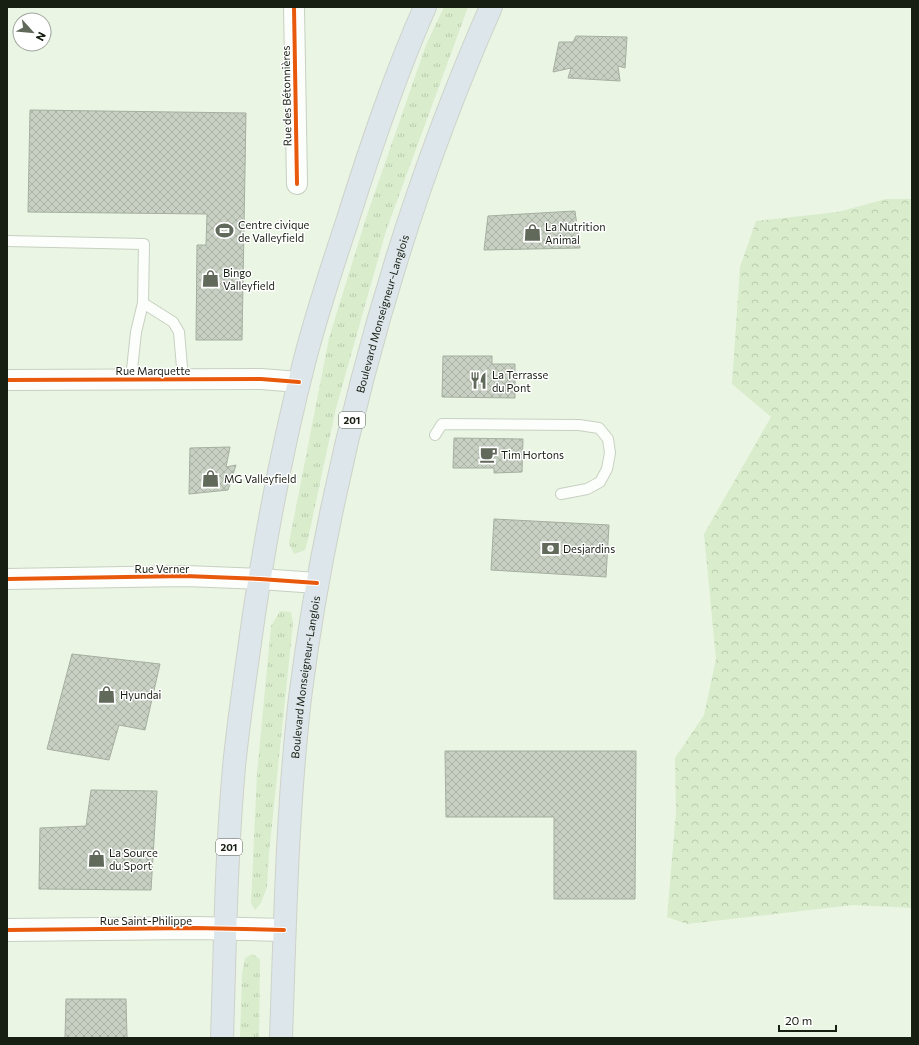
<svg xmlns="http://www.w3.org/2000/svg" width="919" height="1045" font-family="Commissioner,sans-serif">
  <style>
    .grass { fill: url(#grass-tufts) }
    .forest { fill: url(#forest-crowns) }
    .building { fill: url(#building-cross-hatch); stroke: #a6afa1 }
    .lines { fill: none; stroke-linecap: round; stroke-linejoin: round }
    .service-casing { stroke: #c7d0c1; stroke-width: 12 }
    .minor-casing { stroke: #c7d0c1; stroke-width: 22 }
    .tertiary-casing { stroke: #c7d0c1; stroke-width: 24 }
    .trunk-casing { stroke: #ced2ca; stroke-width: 24 }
    .service { stroke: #fcfefb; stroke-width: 10 }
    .minor { stroke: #fcfefb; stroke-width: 20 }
    .tertiary { stroke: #fcfefb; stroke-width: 22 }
    .trunk { stroke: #dde6eb; stroke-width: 22 }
    .cycleway-casing { stroke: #fff; stroke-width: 6 }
    .cycleway { stroke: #e8590c; stroke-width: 4 }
    .labels { text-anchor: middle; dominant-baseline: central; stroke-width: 3; stroke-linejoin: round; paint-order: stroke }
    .shield { fill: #fff; stroke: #5d6259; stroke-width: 1 }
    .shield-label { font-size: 10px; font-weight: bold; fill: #171e12 }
    .street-label { font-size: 11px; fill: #171e12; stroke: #fff }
    .poi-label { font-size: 11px; fill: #171e12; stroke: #fff; text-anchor: start }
  </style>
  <defs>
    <pattern id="grass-tufts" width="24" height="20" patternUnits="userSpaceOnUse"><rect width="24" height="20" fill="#d9eccc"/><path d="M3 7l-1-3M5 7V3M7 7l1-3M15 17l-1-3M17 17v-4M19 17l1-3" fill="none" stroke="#bacaae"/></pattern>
    <pattern id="forest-crowns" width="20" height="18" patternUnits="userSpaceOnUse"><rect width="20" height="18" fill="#d9eccc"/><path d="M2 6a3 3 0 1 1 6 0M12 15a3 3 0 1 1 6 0" fill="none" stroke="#bacaae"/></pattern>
    <pattern id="building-cross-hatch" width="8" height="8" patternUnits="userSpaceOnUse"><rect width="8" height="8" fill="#c7d0c2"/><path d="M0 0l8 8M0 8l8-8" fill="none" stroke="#aab2a6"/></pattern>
  </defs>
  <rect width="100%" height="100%" fill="#eaf5e3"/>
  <g class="grass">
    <polygon points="444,7 468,7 386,231 336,408 308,539 305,550 294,554 289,543 329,338 366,218 426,45"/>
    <polygon points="280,611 291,612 293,623 269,853 267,887 261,903 255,910 251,903 257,774 271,626"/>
    <polygon points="252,954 260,959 259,1038 240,1038 242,974 245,958"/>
  </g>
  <polygon class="forest" points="886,199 912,199 912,908 853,905 687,924 667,917 676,812 675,758 704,715 716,659 704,534 771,417 732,384 740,267 756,221 838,212"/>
  <g class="building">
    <polygon points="576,36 627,37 625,68 618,66 620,81 568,78 571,68 553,72 559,42 573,42"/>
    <polygon points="30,110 246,113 242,340 196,340 197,245 206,245 207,214 28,212"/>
    <polygon points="575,211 580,248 484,250 488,216"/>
    <polygon points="443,356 492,356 492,364 515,364 515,398 442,397"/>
    <polygon points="454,438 523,439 522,472 494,473 494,468 453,468"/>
    <polygon points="230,447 226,467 236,465 228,490 189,494 190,448"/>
    <polygon points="494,519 609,525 606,577 491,570"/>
    <polygon points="72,654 160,664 145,730 119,725 109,760 47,749"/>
    <polygon points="445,751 636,751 635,899 554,899 554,817 446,817"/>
    <polygon points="91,790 157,791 151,890 39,889 40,828 86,826"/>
    <polygon points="66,999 126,999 127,1038 65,1038"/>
  </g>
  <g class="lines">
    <defs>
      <g id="service">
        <polyline points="7,241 144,244 143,303 136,332 131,379"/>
        <polyline points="143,303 173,322 179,332 183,379"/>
        <polyline points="435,435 442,424 579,425 599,428 608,439 610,453 607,469 600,482 587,489 561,494"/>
      </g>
      <g id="minor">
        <polyline points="294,7 297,184"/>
        <polyline points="7,380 261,379 299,382"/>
        <polyline points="7,579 185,576 260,579 317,583"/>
      </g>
      <polyline id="tertiary" points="7,930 195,928 284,930"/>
      <g id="trunk">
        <path d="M 222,1038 C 225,948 226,857 234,767 C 239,716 247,665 254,614 C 267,529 283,443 305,359 C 317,313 332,267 347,222 C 370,149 394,77 425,7"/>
        <path id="s1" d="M 281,1038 C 285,925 287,811 300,698 C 308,634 319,571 332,509 C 368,337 420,168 491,7"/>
      </g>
    </defs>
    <use href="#service" class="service-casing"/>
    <use href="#minor" class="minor-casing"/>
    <use href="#tertiary" class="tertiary-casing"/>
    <use href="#trunk" class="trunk-casing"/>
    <use href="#service" class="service"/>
    <use href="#minor" class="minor"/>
    <use href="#tertiary" class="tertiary"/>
    <use href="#trunk" class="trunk"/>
    <defs>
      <g id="cycleway">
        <polyline points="294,7 297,184"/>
        <polyline points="7,380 261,379 299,382"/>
        <polyline points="7,579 185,576 260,579 317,583"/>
        <polyline points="7,930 195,928 284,930"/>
      </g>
    </defs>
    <use href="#cycleway" class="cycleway-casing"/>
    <use href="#cycleway" class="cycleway"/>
  </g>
  <defs>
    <symbol id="stadium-bare" viewBox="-9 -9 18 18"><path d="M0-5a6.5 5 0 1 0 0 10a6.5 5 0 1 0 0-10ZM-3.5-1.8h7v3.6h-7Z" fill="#61695b" stroke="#fff" stroke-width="2.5" paint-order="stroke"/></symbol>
    <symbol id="shop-bare" viewBox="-9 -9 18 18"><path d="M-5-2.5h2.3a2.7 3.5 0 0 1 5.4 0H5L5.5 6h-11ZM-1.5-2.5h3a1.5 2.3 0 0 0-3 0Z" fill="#61695b" stroke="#fff" stroke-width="2.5" paint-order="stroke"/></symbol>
    <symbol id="restaurant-bare" viewBox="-9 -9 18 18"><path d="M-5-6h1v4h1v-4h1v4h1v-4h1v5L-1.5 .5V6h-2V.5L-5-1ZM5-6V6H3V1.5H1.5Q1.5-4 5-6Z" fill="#61695b" stroke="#fff" stroke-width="2.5" paint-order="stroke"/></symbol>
    <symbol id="cafe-bare" viewBox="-9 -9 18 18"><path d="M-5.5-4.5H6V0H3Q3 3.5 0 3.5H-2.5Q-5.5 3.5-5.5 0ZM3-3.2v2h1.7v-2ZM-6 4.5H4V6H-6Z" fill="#61695b" stroke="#fff" stroke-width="2.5" paint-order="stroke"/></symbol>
    <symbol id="bank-bare" viewBox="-9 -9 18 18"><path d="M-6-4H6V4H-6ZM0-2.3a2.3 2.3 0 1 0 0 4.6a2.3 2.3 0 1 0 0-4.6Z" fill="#61695b" stroke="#fff" stroke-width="2.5" paint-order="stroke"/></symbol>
  </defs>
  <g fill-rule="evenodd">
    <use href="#stadium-bare" x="212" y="218" width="25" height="25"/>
    <use href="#shop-bare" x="520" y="220" width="25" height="25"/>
    <use href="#shop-bare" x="198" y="266" width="25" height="25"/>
    <use href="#restaurant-bare" x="466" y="368" width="25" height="25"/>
    <use href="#cafe-bare" x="476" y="442" width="25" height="25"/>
    <use href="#shop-bare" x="198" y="466" width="25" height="25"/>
    <use href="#bank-bare" x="538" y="536" width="25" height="25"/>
    <use href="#shop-bare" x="94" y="682" width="25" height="25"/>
    <use href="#shop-bare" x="84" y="846" width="25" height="25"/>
  </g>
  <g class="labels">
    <g class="shield">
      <rect x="339" y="412" width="26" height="16" rx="3"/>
      <rect x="216" y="839" width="26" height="16" rx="3"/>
    </g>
    <g class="shield-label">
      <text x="352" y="420">201</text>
      <text x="229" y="847">201</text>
    </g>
    <g class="street-label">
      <text transform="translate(286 96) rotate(-91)">Rue des Bétonnières</text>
      <text stroke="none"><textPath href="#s1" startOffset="734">Boulevard Monseigneur-Langlois</textPath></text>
      <text x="153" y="370">Rue Marquette</text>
      <text x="162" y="568">Rue Verner</text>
      <text stroke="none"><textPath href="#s1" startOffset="362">Boulevard Monseigneur-Langlois</textPath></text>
      <text x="146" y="920">Rue Saint-Philippe</text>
    </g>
    <g class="poi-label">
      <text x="238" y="224">Centre civique<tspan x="238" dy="13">de Valleyfield</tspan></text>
      <text x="545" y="226">La Nutrition<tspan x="545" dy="13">Animal</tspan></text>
      <text x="223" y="272">Bingo<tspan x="223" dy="13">Valleyfield</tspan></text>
      <text x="492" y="374">La Terrasse<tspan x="492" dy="13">du Pont</tspan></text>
      <text x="501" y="454">Tim Hortons</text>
      <text x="224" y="478">MG Valleyfield</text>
      <text x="563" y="548">Desjardins</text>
      <text x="120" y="694">Hyundai</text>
      <text x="109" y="852">La Source<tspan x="109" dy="13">du Sport</tspan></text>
    </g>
  </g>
  <rect width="919" height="1045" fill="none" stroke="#171e12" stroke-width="16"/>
  <g transform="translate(32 32) rotate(117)"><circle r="19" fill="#ffffff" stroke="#a2a5a0"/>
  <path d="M0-3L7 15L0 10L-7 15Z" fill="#61695b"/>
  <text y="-6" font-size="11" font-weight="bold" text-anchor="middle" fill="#171e12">N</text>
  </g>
  <path d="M779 1025v6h57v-6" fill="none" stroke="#171e12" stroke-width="2"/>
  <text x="785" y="1025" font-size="12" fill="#171e12" stroke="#ffffff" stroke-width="3" paint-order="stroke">20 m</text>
</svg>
